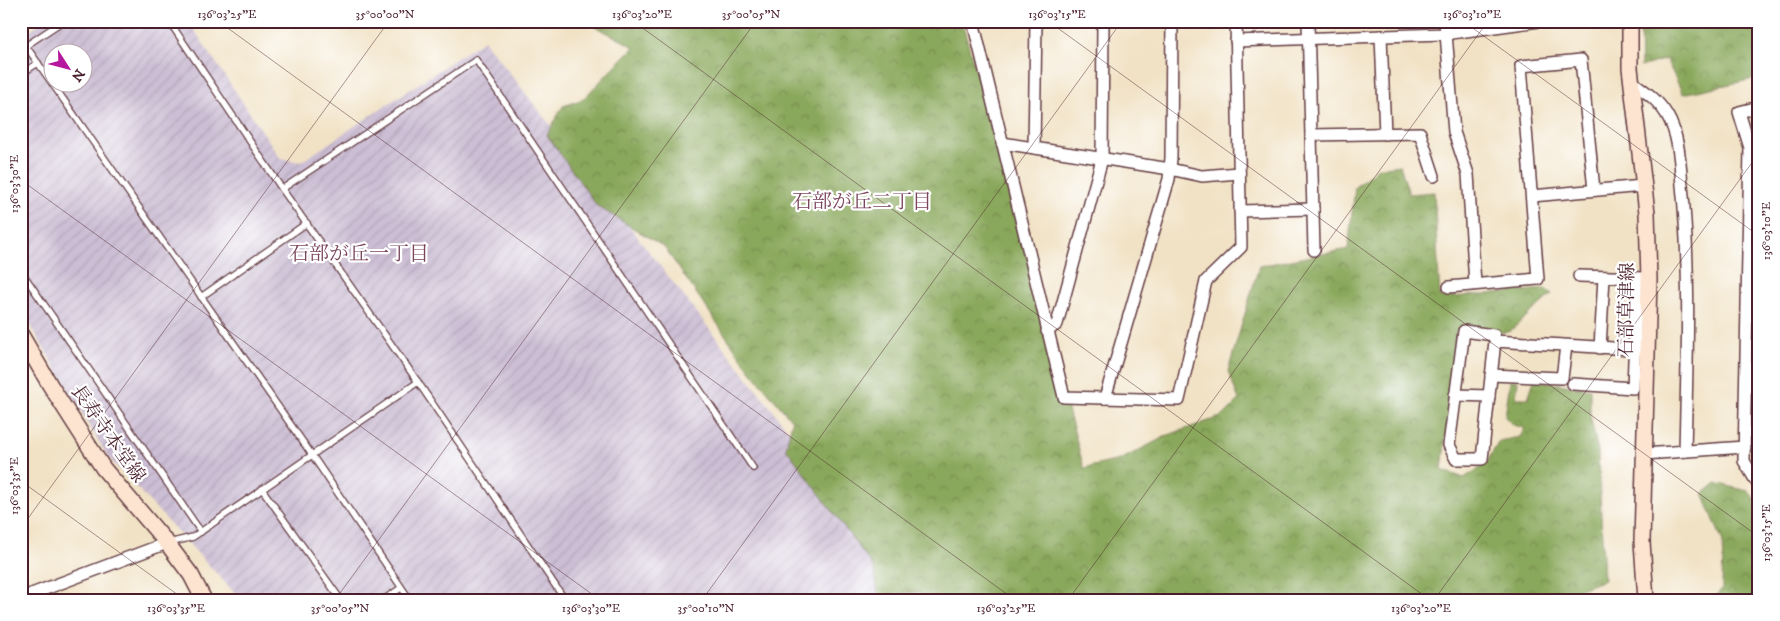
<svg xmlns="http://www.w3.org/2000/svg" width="1780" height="621" font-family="'IM FELL DW Pica','Noto Serif JP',serif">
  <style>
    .industrial { fill: url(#industrial-furrows); fill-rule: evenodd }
    .forest { fill: url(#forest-crowns); stroke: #6a6443 }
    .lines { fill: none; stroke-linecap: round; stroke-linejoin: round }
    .lane-casing { stroke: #633c42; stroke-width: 8 }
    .street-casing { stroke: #633c42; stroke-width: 14 }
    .secondary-casing { stroke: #633c42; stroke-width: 18 }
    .lane { stroke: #fff; stroke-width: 5.5 }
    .street { stroke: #fff; stroke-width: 11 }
    .secondary { stroke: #fde4d1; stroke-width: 15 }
    .ticks { fill: none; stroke: #4a1f2b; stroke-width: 1; stroke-opacity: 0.45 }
    .labels { text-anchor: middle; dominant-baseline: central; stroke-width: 4.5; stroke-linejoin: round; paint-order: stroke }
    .street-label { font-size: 19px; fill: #4a1f2b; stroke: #fff }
    .neighbourhood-label { font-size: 20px; fill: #7b455c; stroke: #fff }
    .neatline { fill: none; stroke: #4a1f2b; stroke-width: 2 }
    .ticks-label { font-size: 12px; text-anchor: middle; fill: #4a1f2b }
  </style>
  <defs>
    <pattern id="industrial-furrows" width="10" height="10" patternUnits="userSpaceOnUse" patternTransform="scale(1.25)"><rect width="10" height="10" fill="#ccbed4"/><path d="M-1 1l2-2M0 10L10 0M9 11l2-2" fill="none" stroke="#b1a3b6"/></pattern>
    <pattern id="forest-crowns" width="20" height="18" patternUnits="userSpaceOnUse" patternTransform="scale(1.25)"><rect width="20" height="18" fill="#8aa85b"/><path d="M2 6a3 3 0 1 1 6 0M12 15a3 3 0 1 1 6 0" fill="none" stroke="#73884b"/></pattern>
  </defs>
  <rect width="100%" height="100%" fill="#fff"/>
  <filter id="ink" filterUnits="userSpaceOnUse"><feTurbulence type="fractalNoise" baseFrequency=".02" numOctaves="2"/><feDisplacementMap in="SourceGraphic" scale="10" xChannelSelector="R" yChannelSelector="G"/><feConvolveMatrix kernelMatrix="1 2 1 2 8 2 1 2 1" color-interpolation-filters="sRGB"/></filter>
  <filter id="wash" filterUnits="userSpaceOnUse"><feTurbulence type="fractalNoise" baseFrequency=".0096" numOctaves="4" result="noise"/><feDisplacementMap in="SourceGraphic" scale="20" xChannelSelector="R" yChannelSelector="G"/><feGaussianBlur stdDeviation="1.12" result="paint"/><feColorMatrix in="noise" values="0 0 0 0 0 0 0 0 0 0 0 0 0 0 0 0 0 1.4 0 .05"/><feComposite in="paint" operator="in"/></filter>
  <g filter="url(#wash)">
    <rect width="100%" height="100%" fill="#f1e2c5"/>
    <path class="industrial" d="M 44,21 L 188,21 L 281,159 L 301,162 L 484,40 L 813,462 L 891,570 L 895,600 L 243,600 L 232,590 L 108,457 L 21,309 L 21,36 ZM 52,52 L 82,52 L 82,82 L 52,82 Z"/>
    <g class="forest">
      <polygon points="588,21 962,21 1084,468 1120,460 1168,435 1223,416 1239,400 1228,371 1259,266 1348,249 1355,187 1378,168 1400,165 1409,194 1434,192 1440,298 1545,289 1552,294 1509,332 1457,335 1442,470 1464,478 1486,464 1499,441 1520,437 1525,428 1513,425 1505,417 1510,380 1518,381 1516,398 1528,398 1534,380 1590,389 1590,415 1598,451 1604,580 1573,592 1572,600 921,600 920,592 878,595 874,568 786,448 792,421 749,369 664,247 597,206 547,135 563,106 582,100 634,47 593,25"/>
      <polygon points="1640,21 1759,21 1759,78 1683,94 1666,59 1641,67"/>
      <polygon points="1716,483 1748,491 1759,502 1759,600 1711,600 1722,589 1723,542 1703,494"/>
    </g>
  </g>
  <g filter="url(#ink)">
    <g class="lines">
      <defs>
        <g id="lane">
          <polyline points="169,21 282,189 418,382 565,600"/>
          <polyline points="26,46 312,455 410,600"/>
          <polyline points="21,49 63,21"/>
          <polyline points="21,74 38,63"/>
          <polyline points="282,189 476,60 753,468"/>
          <polyline points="21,271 201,532"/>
          <polyline points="201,297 307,223"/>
          <polyline points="262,489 341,600"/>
          <polyline points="169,543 193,537 418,382"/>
          <polyline points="383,600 401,588"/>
        </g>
        <g id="street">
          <polyline points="973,21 1064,397 1179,400 1206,281 1241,247 1236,21"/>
          <polyline points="1308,21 1314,250"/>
          <polyline points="1445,21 1454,132 1468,174 1475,284"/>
          <polyline points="1381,36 1385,134"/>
          <polyline points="1236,41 1444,34 1539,21"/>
          <path d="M 1631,81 C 1645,91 1658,100 1667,115 C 1679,135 1680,162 1682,185 C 1691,273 1687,362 1685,451"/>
          <polyline points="1759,107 1739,112 1750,148 1744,461 1759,486"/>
          <polyline points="1311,135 1420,133 1434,176"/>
          <polyline points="1002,143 1170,169 1202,176 1239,173"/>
          <polyline points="1034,148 1036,21"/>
          <polyline points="1532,196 1643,186"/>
          <polyline points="1240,211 1313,209"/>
          <polyline points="1579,276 1645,278"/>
          <polyline points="1449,287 1538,279 1521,66 1581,60 1594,190"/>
          <polyline points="1047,331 1057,324 1102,159 1103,21"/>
          <polyline points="1495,341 1494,335 1464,331 1449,445 1456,459 1482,459 1495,341 1647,350"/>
          <polyline points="1600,348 1604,277"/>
          <polyline points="1491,375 1562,378 1566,346"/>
          <polyline points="1573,384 1633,388 1637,278"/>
          <polyline points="1455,395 1489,396"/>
          <polyline points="1105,398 1169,179 1171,158 1172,21"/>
          <polyline points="1644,454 1745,447"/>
          <polyline points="21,598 167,543"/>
        </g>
        <g id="secondary">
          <polyline points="1630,21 1630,68 1647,213 1649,279 1642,542 1646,600"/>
          <polyline points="21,335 50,385 103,468 167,543 191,575 204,600"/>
        </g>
      </defs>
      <use href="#lane" class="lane-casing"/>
      <use href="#street" class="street-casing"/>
      <use href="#secondary" class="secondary-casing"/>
      <use href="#lane" class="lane"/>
      <use href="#street" class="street"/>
      <use href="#secondary" class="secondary"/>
    </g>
  </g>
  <path class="ticks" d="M 218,21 L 1015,600M 633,21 L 1430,600M 1048,21 L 1759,537M 1463,21 L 1759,236M 21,23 L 23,21M 21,180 L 600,600M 21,481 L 185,600M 21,528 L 389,21M 335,600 L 756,21M 702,600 L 1122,21M 1068,600 L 1488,21M 1434,600 L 1759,153"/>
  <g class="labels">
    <g class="street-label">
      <text transform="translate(1627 310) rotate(-89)">石部草津線</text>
      <text transform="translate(108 434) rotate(55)">長寿寺本堂線</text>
    </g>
    <g class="neighbourhood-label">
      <text x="862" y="202">石部が丘二丁目</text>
      <text x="359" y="254">石部が丘一丁目</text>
    </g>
  </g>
  <rect width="1780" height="621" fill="none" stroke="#fff" stroke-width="55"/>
  <g transform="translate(68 68) rotate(126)"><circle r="24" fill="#ffffff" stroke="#b7a5aa"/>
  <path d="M0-4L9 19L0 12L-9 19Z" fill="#b5179e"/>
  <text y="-8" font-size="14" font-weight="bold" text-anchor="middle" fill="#4a1f2b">N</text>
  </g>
  <rect x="28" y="28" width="1724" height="566" class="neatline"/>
  <g class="ticks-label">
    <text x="227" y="18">136°03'25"E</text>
    <text x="385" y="18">35°00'00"N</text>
    <text x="642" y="18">136°03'20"E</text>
    <text x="751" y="18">35°00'05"N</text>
    <text x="1057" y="18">136°03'15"E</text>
    <text x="1472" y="18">136°03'10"E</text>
    <text transform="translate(14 184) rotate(-90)" y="4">136°03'30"E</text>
    <text transform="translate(1766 231) rotate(-90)" y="4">136°03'10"E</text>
    <text transform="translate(14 486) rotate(-90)" y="4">136°03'35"E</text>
    <text transform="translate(1766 533) rotate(-90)" y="4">136°03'15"E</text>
    <text x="176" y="612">136°03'35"E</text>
    <text x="340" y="612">35°00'05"N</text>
    <text x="591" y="612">136°03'30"E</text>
    <text x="706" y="612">35°00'10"N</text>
    <text x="1006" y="612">136°03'25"E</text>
    <text x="1421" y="612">136°03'20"E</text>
  </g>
</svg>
